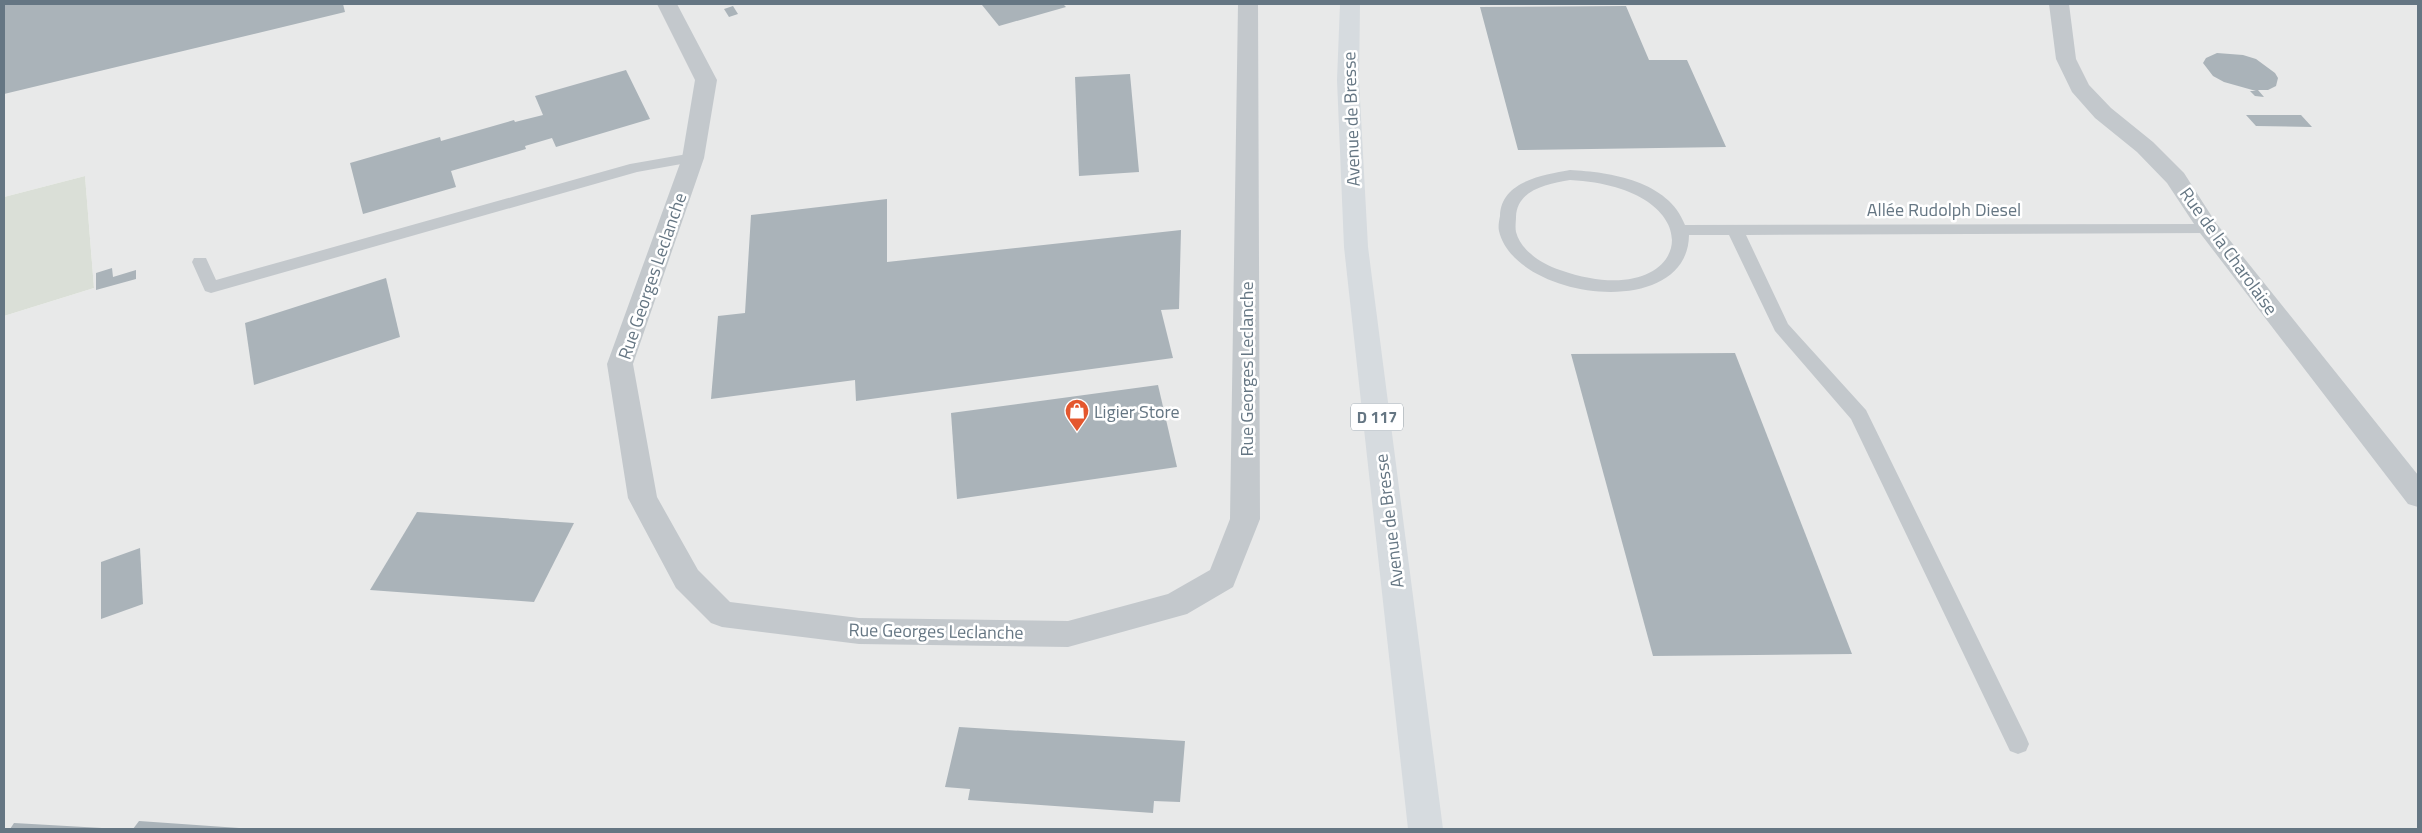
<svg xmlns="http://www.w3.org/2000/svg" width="2422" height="833" font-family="'Titillium Web',sans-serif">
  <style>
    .built { fill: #e8e9e9 }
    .green { fill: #dadfd7 }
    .building { fill: #aab3b9 }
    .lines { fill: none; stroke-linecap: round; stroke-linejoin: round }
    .service { fill: #c3c8cc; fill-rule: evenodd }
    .minor { fill: #c3c8cc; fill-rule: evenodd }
    .primary { fill: #d6dbdf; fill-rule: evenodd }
    .labels { text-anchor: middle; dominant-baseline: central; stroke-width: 5; stroke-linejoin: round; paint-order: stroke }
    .shield { fill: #fff; stroke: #939fa8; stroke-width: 1 }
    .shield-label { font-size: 16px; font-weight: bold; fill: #657683 }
    .street-label { font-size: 18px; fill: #657683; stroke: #fff }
    .poi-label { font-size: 18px; fill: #657683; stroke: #fff; text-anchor: start }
  </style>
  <rect width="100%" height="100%" fill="#fafaf8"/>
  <polygon class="built" points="4,4 2418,4 2418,829 4,829 4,316 94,288 85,176 4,197"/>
  <polygon class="green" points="85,176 94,288 4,316 4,197"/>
  <g class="building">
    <polygon points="4,4 343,4 345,12 4,94"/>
    <polygon points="988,4 1063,4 1066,7 999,26 982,5"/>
    <polygon points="733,6 738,14 729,17 724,9"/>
    <polygon points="1626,6 1649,60 1687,60 1726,147 1518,150 1480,7"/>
    <polygon points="2217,53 2243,55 2256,59 2275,73 2278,78 2276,86 2268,90 2258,90 2264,97 2255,96 2250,91 2256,91 2224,82 2213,76 2203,63 2206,58"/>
    <polygon points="626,70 650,119 556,147 552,138 525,146 526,149 451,171 456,187 363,214 350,163 440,137 441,141 514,120 515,122 543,115 535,96"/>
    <polygon points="1130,74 1139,172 1079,176 1075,77"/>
    <polygon points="2246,115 2301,115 2312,127 2256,126"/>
    <polygon points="887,199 887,262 1181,230 1179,309 1161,310 1173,358 856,401 855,380 711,399 718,316 745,313 751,215"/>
    <polygon points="112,268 113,277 136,270 136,279 96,290 96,273"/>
    <polygon points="386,278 400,337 254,385 245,323"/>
    <polygon points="1735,353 1852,654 1653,656 1571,354"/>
    <polygon points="1158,385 1177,467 957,499 951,413"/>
    <polygon points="417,512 574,523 534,602 370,590"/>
    <polygon points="140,548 143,604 101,619 101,562"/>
    <polygon points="959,727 1185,741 1180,802 1154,801 1153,813 968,800 970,789 945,787"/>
    <polygon points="139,821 239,828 239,829 133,829"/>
    <polygon points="14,823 102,828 102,829 10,829"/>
  </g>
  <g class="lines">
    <g class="service">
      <polygon points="693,153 698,155 701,158 698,161 637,172 211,293 205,291 192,262 194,258 206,258 216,280 630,164"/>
      <path d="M 1570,170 C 1610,172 1669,181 1685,225 L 2214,224 L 2216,228 L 2214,232 L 2208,233 L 1746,235 L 1788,324 L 1866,410 L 2026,737 L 2029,744 L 2026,751 L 2018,754 L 2010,751 L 1851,419 L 1775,331 L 1729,235 L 1689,235 C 1688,322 1515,300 1499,231 C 1498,227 1499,221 1500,216 C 1501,181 1543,175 1570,170 ZM 1570,180 C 1721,188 1693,317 1560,270 C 1542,264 1521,251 1516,232 C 1515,227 1516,221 1516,217 C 1517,189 1548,184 1570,180 Z"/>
    </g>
    <g class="minor">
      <polygon points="657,4 677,4 717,80 704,158 633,364 657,497 698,570 730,602 859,618 1068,621 1168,594 1210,570 1230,519 1238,4 1258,4 1260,519 1233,587 1187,614 1068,647 859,644 722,627 711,623 676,588 628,498 607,364 682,158 695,80"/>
      <polygon points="2049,4 2069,4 2076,59 2089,85 2111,108 2153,142 2184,173 2216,223 2418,475 2418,507 2408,504 2200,233 2167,183 2137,152 2095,118 2072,92 2056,59"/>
    </g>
    <polygon class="primary" points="1340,4 1360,4 1359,80 1368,247 1443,829 1408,829 1344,247 1337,80"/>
  </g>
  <defs>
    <symbol id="shop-pin" viewBox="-11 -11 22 30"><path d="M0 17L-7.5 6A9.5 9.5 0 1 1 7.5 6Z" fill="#e4572e" stroke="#fff"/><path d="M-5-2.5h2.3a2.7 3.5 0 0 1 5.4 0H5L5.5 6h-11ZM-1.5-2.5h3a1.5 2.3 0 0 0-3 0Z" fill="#fff"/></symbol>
  </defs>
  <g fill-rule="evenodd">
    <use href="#shop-pin" x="1063" y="397" width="28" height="38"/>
  </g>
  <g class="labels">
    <rect class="shield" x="1351" y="403.5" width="52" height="27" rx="4"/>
    <g class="shield-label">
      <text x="1377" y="417">D 117</text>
    </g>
    <g class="street-label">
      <text transform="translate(1351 119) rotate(-92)">Avenue de Bresse</text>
      <text x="1944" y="209">Allée Rudolph Diesel</text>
      <text transform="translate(2229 251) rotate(54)">Rue de la Charolaise</text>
      <text transform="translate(652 276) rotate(-71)">Rue Georges Leclanche</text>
      <text transform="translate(1246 369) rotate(-90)">Rue Georges Leclanche</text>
      <text transform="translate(1389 521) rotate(-97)">Avenue de Bresse</text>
      <text transform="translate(936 631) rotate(1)">Rue Georges Leclanche</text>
    </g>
    <g class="poi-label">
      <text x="1094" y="411">Ligier Store</text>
    </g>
  </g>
  <rect width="2422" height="833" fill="none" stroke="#657683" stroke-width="10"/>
</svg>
